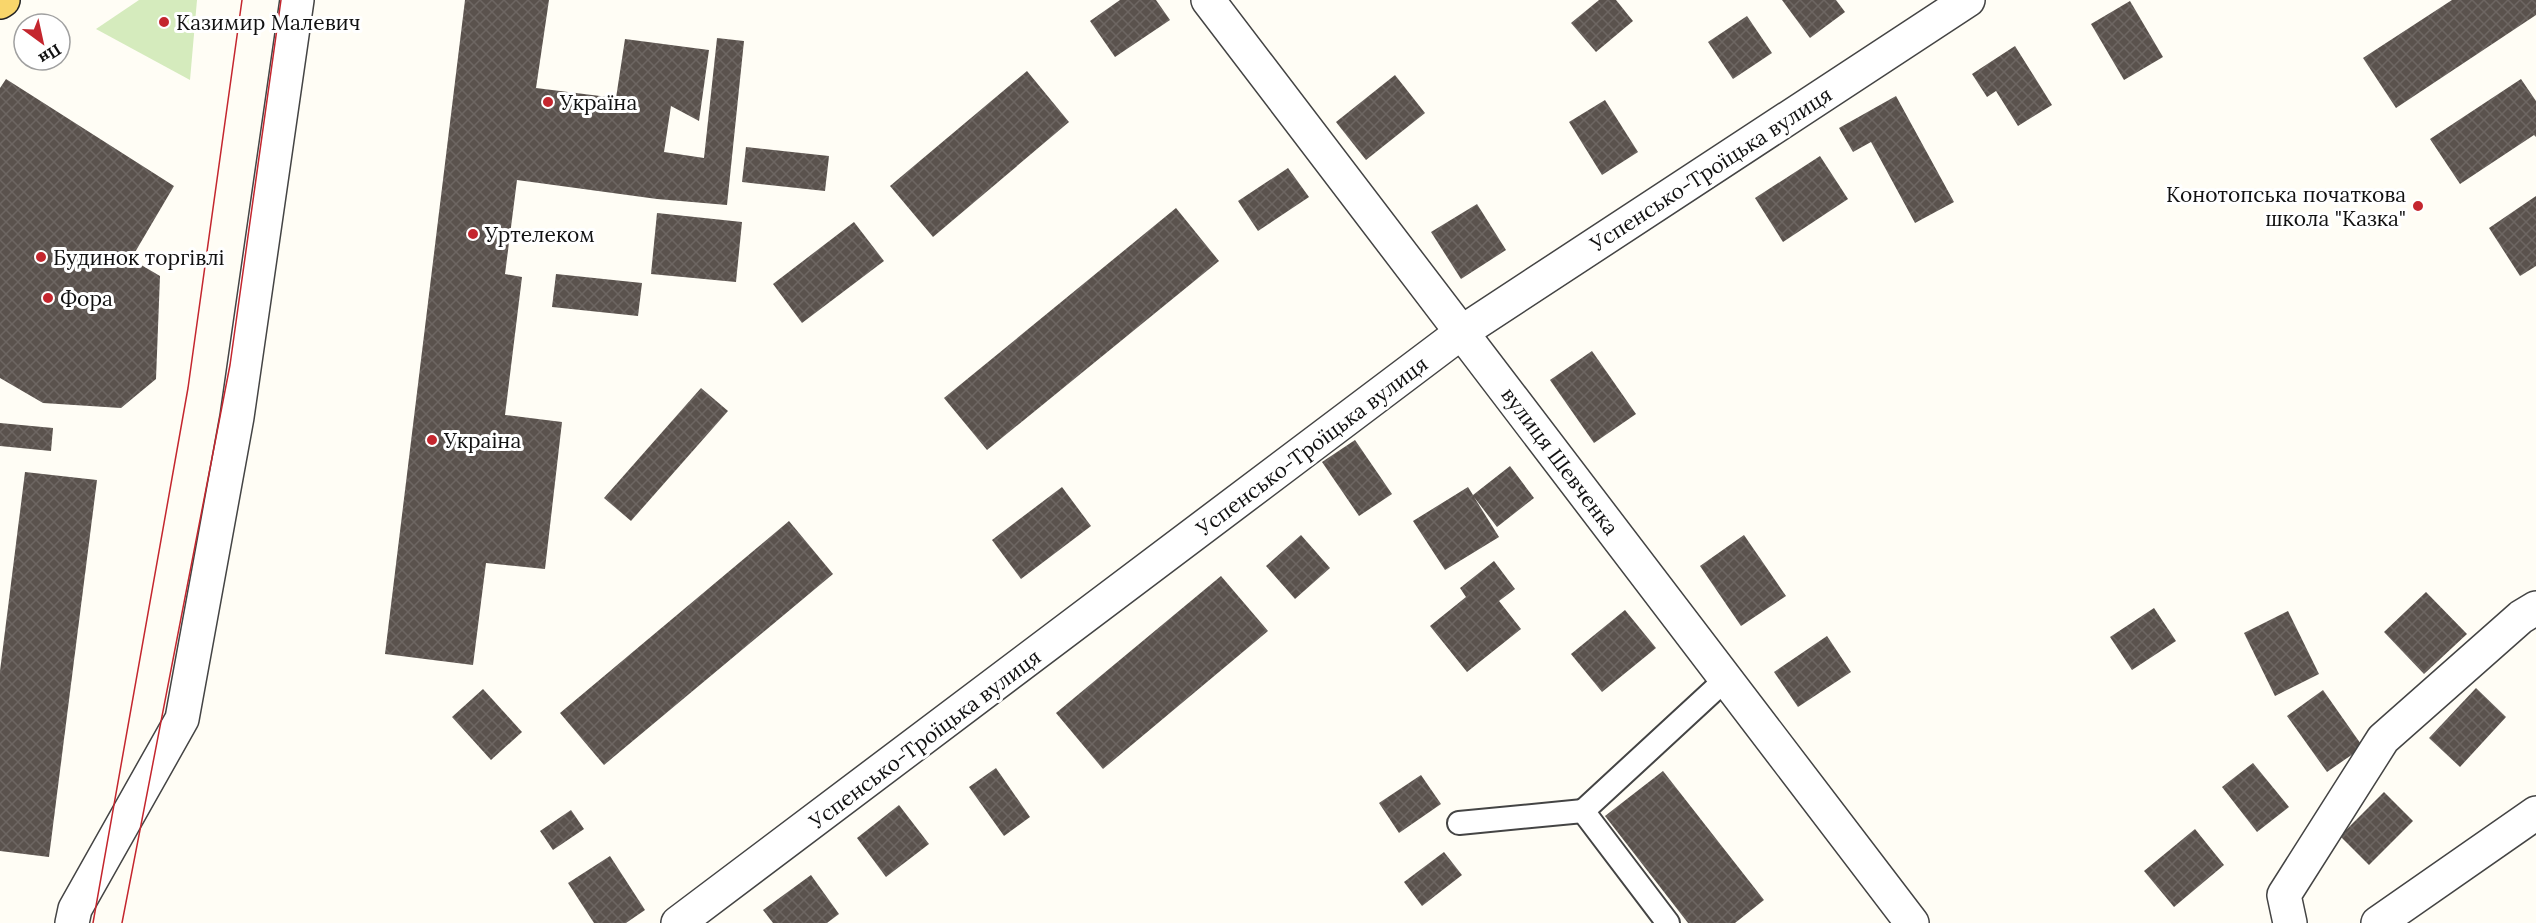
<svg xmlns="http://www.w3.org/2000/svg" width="2536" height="923" font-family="Lora,serif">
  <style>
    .grass { fill: #d5ebbd }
    .building { fill: url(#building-cross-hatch) }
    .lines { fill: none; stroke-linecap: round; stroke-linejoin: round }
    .service-casing { stroke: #444; stroke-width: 26 }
    .minor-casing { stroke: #444; stroke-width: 36 }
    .primary-casing { stroke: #222; stroke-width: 36 }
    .service { stroke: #fff; stroke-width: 22 }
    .minor { stroke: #fff; stroke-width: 33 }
    .primary { stroke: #f9d66b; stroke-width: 33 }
    .tram { stroke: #c4262e; stroke-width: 1.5 }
    .poi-dot { fill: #c4262e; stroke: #fff; stroke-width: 2 }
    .labels { text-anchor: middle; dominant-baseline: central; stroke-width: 6; stroke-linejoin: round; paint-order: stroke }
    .poi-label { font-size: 21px; fill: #111; stroke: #fff; text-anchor: start }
    .street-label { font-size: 21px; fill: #111; stroke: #fff }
  </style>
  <defs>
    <pattern id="building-cross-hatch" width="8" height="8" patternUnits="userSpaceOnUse" patternTransform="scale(1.5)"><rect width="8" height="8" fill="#5a524d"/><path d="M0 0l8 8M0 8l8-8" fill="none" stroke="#6d6662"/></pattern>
  </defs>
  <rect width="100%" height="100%" fill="#fffdf5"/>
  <polygon class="grass" points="139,0 197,0 190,80 96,29"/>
  <g class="building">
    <polygon points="465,0 549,0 536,88 616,98 625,39 709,50 699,121 671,106 664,152 704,158 717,38 744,41 727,205 657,199 517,180 505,274 522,277 505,415 562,422 545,569 486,563 473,665 385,654"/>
    <polygon points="1120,0 1156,0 1170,20 1115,57 1090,21"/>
    <polygon points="1599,0 1616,0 1633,21 1596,52 1571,23"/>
    <polygon points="1782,0 1836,0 1845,12 1810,38"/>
    <polygon points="2452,0 2536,0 2536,15 2396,108 2363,58"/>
    <polygon points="2130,1 2163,57 2124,80 2091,24"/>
    <polygon points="1747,16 1772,53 1733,79 1708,42"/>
    <polygon points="2015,46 2052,105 2018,126 1996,91 1987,97 1972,74"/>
    <polygon points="1027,71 1069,122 933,237 890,186"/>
    <polygon points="1395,75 1425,113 1366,160 1336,122"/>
    <polygon points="6,79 174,186 131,259 160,276 156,379 121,408 43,403 0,378 0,88"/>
    <polygon points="2521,79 2536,101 2536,137 2534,135 2460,184 2430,139"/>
    <polygon points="1896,96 1954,202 1915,223 1871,142 1853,152 1839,128"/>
    <polygon points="1605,100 1638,152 1602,175 1569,122"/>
    <polygon points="746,147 829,156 825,191 742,182"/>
    <polygon points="1820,156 1848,199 1783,242 1755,198"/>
    <polygon points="1288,168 1309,197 1258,231 1238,201"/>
    <polygon points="2536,196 2536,266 2520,276 2489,228"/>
    <polygon points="1477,204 1506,250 1461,279 1431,232"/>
    <polygon points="1176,208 1219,261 987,450 944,398"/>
    <polygon points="657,213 742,222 736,282 651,274"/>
    <polygon points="854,222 884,261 802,323 773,284"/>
    <polygon points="556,274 642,283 638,316 552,307"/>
    <polygon points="1592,351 1636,414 1594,443 1550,380"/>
    <polygon points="701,388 728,411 631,521 604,498"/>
    <polygon points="0,423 53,428 51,451 0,446"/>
    <polygon points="1355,440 1392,494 1359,516 1322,462"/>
    <polygon points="1510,466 1534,498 1497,527 1474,497 1499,537 1445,570 1413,521 1468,487 1473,495"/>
    <polygon points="25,472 97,480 49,857 0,851 0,671"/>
    <polygon points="1062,487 1091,526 1021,579 992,540"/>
    <polygon points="789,521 833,574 604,765 560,713"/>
    <polygon points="1301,535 1330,568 1295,599 1266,566"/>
    <polygon points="1744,535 1786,596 1741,626 1700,566"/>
    <polygon points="1494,561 1515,589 1499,601 1521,629 1467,672 1430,626 1466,597 1460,588"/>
    <polygon points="1221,576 1268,631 1103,769 1056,713"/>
    <polygon points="2426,592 2467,634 2424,674 2384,632"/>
    <polygon points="2154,608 2176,641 2132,670 2110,637"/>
    <polygon points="1625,610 1656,648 1602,692 1571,654"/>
    <polygon points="2288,611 2319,674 2275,696 2244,633"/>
    <polygon points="1827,636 1851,672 1798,707 1774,672"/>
    <polygon points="2476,688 2506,717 2460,767 2429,738"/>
    <polygon points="483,689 522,732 491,760 452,717"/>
    <polygon points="2323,690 2363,747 2327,772 2287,716"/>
    <polygon points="2253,763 2289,807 2257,832 2222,787"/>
    <polygon points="996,768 1030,817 1004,836 969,787"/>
    <polygon points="1663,771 1764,900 1735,923 1688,923 1605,816"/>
    <polygon points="1421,775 1441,804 1399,833 1379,803"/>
    <polygon points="2384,792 2413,821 2369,865 2340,836"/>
    <polygon points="899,805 929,844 886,877 857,838"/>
    <polygon points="571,810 584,829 553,850 540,831"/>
    <polygon points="2195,829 2224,865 2174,907 2144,871"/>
    <polygon points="1444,852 1462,875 1422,906 1404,882"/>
    <polygon points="610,856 645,910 626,923 594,923 568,883"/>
    <polygon points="811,875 839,914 827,923 773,923 763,910"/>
  </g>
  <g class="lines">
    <defs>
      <g id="service">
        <polyline points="1459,823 1583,811"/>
        <polyline points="1668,923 1583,811 1726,679"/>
      </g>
      <g id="minor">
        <polyline points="1208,0 1912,923"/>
        <polyline points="72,923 75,909 182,719 237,417 297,0"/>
        <polyline points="678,923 1462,332 1968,0"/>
        <polyline points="2290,923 2284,895 2383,739 2521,617 2536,608"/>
        <polyline points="2378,923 2536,813"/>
      </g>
      <polyline id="primary" points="0,2 3,0"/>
    </defs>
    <use href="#service" class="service-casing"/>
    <use href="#minor" class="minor-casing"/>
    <use href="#primary" class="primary-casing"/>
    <use href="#service" class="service"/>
    <use href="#minor" class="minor"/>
    <use href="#primary" class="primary"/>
    <g class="tram">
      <polyline points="93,923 188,388 242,0"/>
      <polyline points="122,923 230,365 281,0"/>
    </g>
  </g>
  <g class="poi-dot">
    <circle cx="164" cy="22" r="6"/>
    <circle cx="548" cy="102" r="6"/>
    <circle cx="2418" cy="206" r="6"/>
    <circle cx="473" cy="234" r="6"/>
    <circle cx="41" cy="257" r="6"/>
    <circle cx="48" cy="298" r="6"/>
    <circle cx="432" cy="440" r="6"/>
  </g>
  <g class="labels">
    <g class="poi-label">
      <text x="176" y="22">Казимир Малевич</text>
      <text x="560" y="102">Україна</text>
      <text x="2406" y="194" text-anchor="end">Конотопська початкова<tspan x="2406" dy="24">школа "Казка"</tspan></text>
      <text x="485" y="234">Уртелеком</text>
      <text x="53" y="257">Будинок торгівлі</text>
      <text x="60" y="298">Фора</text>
      <text x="444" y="440">Украіна</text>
    </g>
    <g class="street-label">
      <text transform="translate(1711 169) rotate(-33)">Успенсько-Троїцька вулиця</text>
      <text transform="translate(1312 446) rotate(-37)">Успенсько-Троїцька вулиця</text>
      <text transform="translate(1560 461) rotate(53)">вулиця Шевченка</text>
      <text transform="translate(925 739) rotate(-37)">Успенсько-Троїцька вулиця</text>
    </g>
  </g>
  <g transform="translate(42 42) rotate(147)"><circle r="28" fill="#ffffff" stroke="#a0a0a0" stroke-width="1.5"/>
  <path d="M0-4.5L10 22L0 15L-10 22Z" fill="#c4262e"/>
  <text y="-9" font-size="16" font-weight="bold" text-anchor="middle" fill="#111111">Пн</text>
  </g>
</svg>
